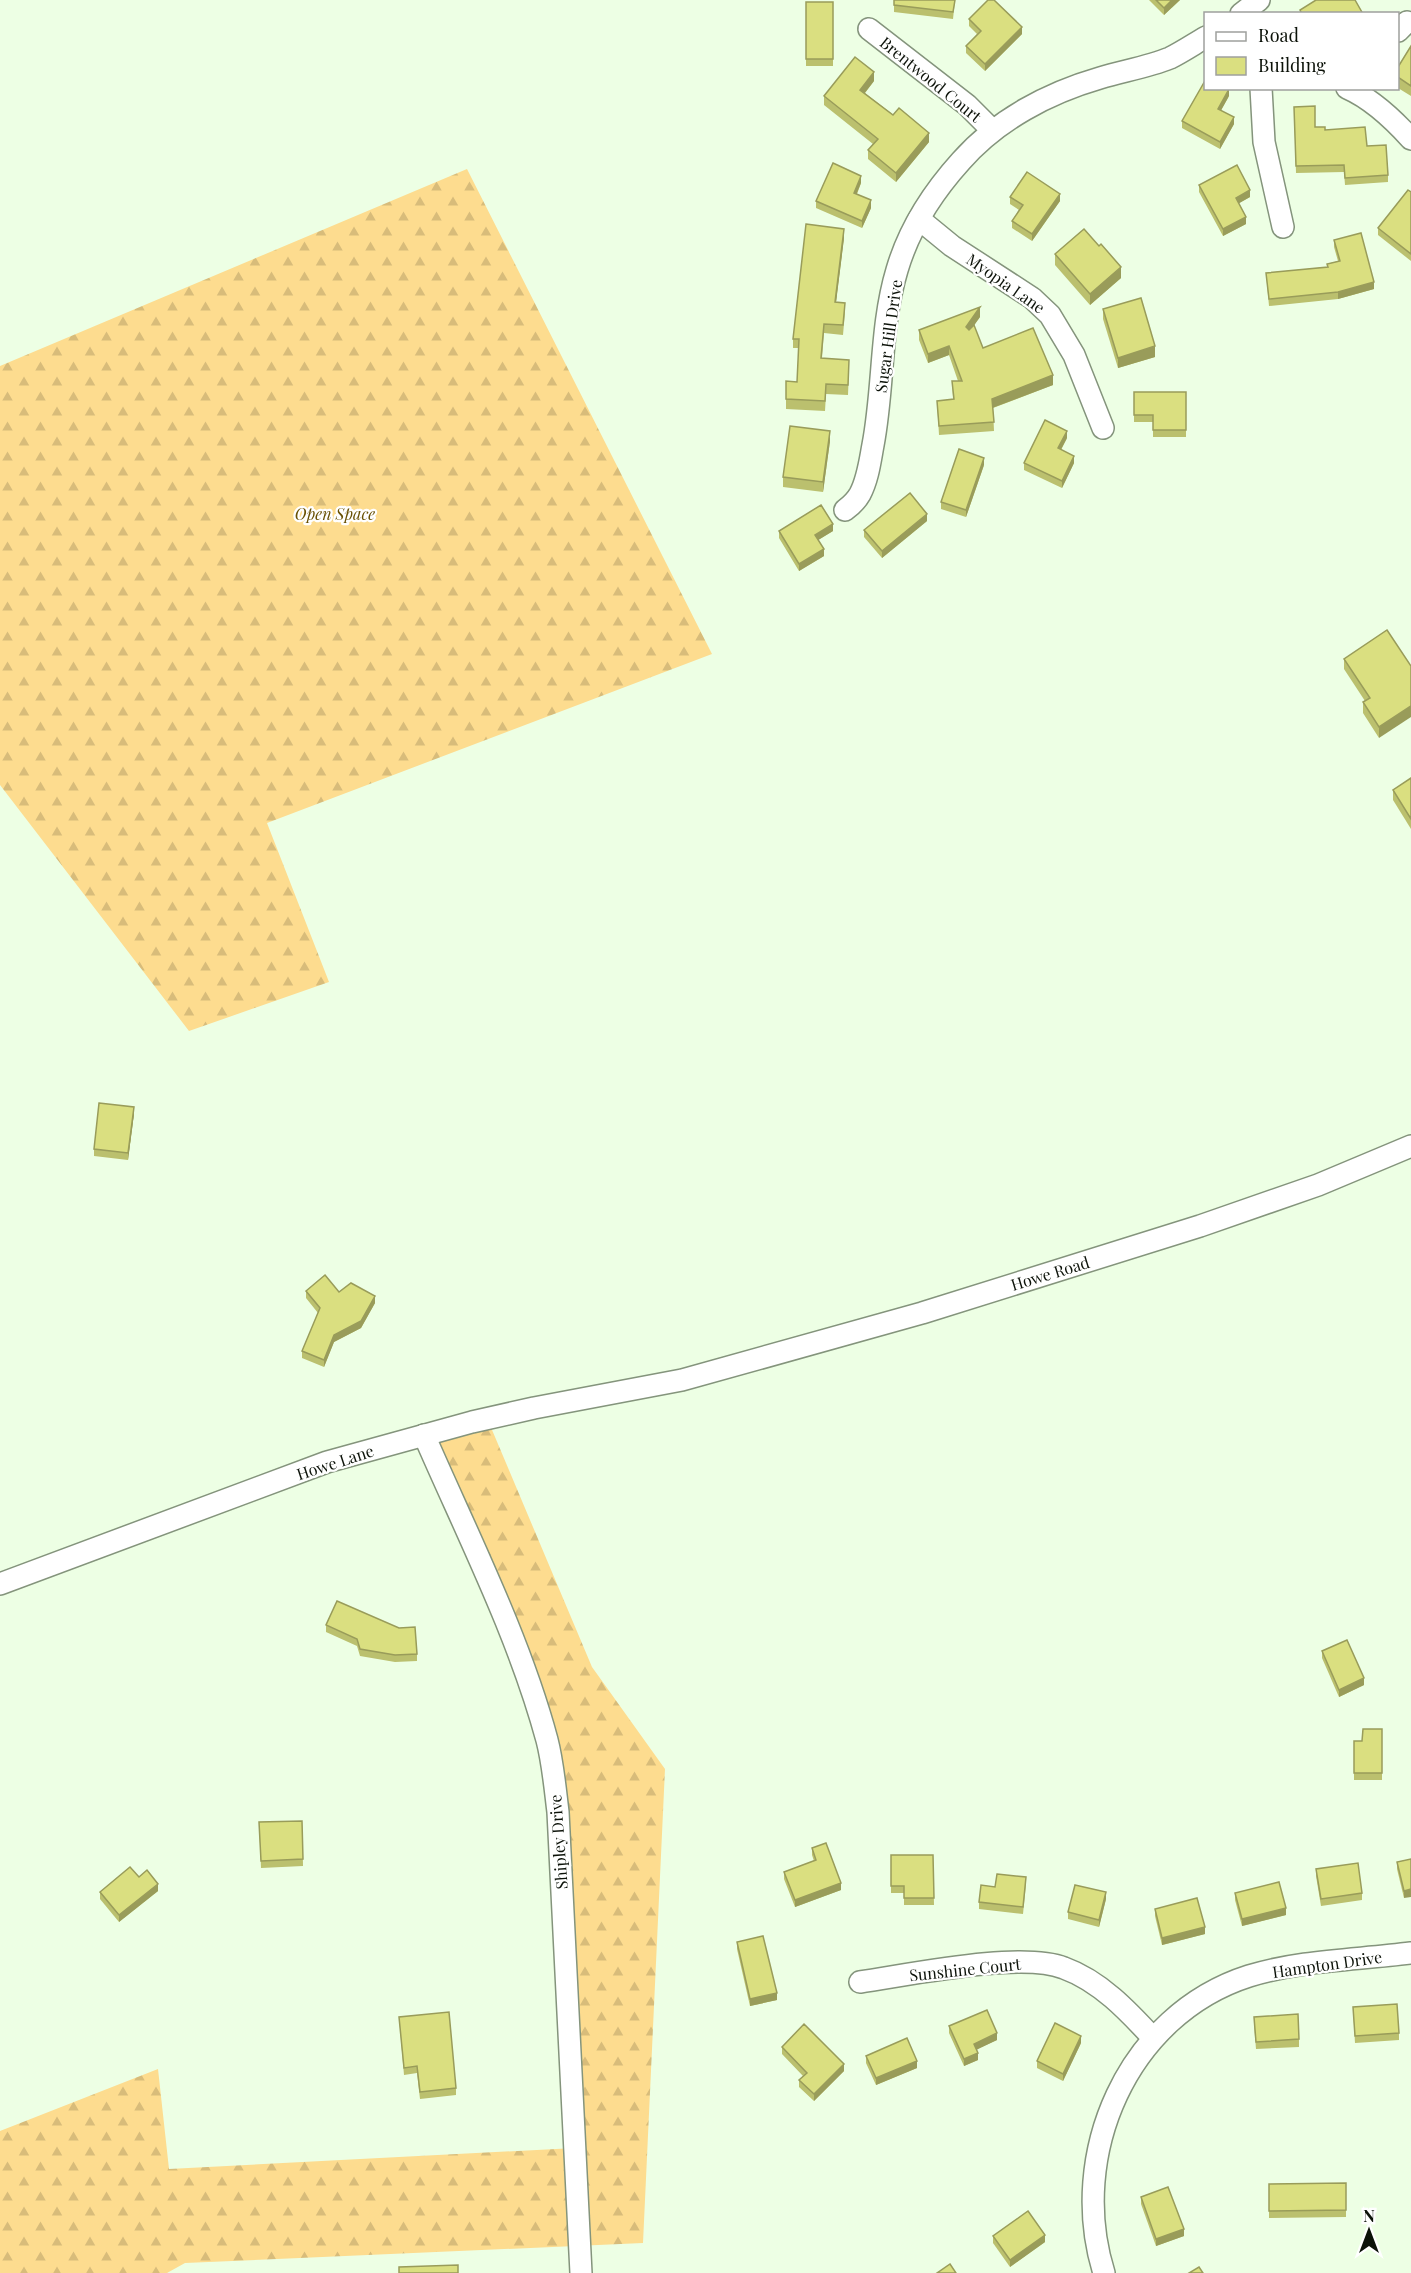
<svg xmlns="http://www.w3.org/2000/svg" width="1411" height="2273" font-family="'Playfair Display',serif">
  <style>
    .forest { fill: url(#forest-firs) }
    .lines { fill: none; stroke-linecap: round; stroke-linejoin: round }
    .minor-casing { stroke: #84947c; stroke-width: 24 }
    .minor { stroke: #fff; stroke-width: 21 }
    .wall { fill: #bbc06e }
    .shaded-wall { fill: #999c5a }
    .building { fill: #dadf80; stroke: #999c5a; stroke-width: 1.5 }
    .labels { text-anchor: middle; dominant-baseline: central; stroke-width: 4.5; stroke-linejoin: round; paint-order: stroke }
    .street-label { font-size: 16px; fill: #0c1209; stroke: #fff }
    .park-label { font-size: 16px; font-style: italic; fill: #685003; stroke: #fff }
  </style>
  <defs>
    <pattern id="forest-firs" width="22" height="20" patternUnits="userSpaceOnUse" patternTransform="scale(1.5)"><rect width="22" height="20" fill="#fddc8f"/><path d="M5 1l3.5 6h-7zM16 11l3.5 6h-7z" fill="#d8bc7a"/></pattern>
  </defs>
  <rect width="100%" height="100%" fill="#edffe4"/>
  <g class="forest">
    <polygon points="467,169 712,654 267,823 329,982 189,1031 0,785 0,366"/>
    <polygon points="487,1418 592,1667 665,1769 643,2243 185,2263 167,2273 0,2273 0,2131 158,2069 169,2169 575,2148 552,1764 424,1435"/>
  </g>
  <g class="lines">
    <defs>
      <g id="minor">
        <polyline points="1241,14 1259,0"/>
        <polyline points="869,29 967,105 992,130"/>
        <polyline points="1398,31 1407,22"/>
        <polyline points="1261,88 1264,142 1283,227"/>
        <path d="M 1347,88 C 1372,99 1393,119 1411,139"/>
        <polyline points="919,219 952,246 1032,298 1050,315 1074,355 1103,428"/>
        <path d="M 845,510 C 852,505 856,501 860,494 C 868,479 870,461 873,445 C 884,388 880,326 897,270 C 909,229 933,192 961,161 C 997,120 1048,93 1100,78 C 1123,71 1148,67 1170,58 C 1182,52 1194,44 1206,37"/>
        <path d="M 424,1435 C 467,1534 519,1636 547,1740 C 553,1763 555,1788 558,1812 L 581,2273"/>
        <polyline points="0,1584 327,1462 472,1422 534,1408 682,1380 922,1313 1200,1226 1318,1185 1411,1146"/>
        <path d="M 860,1982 C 909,1975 1021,1951 1064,1968 C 1100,1981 1128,2011 1153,2038"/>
        <path d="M 1104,2273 C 1067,2155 1127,2015 1249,1976 C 1301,1960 1357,1960 1411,1953"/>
      </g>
    </defs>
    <use href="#minor" class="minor-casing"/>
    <use href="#minor" class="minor"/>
  </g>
  <g class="wall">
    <polygon points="894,0 955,0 953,19 894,12"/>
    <polygon points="1149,0 1180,0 1164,15"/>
    <rect x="806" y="2" width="27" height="64"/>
    <polygon points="969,19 1022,34 985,71 966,53 966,46 977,34 969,26"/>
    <polygon points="1411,46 1411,96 1398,88 1398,67"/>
    <polygon points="874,81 865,93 929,142 896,182 868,159 868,150 873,144 824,105 824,96"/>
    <polygon points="1229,96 1221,110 1234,124 1220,149 1182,128 1182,121"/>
    <polygon points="1294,107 1315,127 1325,130 1388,175 1388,182 1345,185 1344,172 1296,173"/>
    <polygon points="861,183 857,194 871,208 862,228 816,208 816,201"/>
    <polygon points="1199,185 1250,197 1239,203 1246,224 1223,236 1199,192"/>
    <polygon points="1411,192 1411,261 1378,235 1378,228"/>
    <polygon points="1010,197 1060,201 1032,241 1012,228 1012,221 1019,210 1010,204"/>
    <polygon points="844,238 836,302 845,312 843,335 824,333 822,358 849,369 848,395 826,394 825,411 786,409 786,381 797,382 799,348 793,348 793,339"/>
    <polygon points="1334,240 1374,289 1338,299 1269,306 1266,273 1327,267 1327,264 1338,261 1334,247"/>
    <polygon points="1099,246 1121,278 1090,305 1055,265 1055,254"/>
    <polygon points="1103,309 1155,357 1118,368 1103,319"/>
    <polygon points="980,317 973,326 983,348 1053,385 993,408 994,431 939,435 937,401 953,399 952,381 958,381 949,355 928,363 919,340 919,330"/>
    <polygon points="1134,392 1186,392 1186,437 1153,437 1153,422 1134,422"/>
    <polygon points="1067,438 1061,450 1074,463 1062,488 1024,470 1024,463"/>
    <polygon points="830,441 823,492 783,487 783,477"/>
    <polygon points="984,465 966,517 941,509 941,502"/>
    <polygon points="927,521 882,558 864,537 864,530"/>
    <polygon points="779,531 833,531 818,540 824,556 799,571 779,538"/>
    <polygon points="1387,630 1379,738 1363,713 1363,702 1365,701 1344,669 1344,659"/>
    <polygon points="1411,778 1411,829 1393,800 1393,790"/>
    <polygon points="134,1114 128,1160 94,1156 94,1149"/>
    <polygon points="306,1291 339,1292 375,1303 361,1328 334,1342 324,1367 302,1358 302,1351 318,1313 306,1298"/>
    <polygon points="326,1625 417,1654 417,1661 395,1662 360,1656 357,1646 326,1632"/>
    <polygon points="1322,1651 1364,1685 1339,1697 1322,1658"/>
    <polygon points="1382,1729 1382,1780 1354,1780 1354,1741 1362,1741"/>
    <polygon points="302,1821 303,1866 261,1868 259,1822"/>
    <polygon points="812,1848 841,1890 795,1907 784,1879 784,1872 814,1861 812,1855"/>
    <polygon points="891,1855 933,1855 934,1905 904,1905 904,1893 891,1893"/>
    <polygon points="1411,1859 1404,1898 1397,1869 1397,1862"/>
    <polygon points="1316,1869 1362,1893 1362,1900 1321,1906 1316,1876"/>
    <polygon points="139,1877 158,1891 119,1922 100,1899 100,1892"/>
    <polygon points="1026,1884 1023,1914 979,1909 979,1902 995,1887"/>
    <polygon points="1235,1893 1286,1915 1242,1926 1235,1900"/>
    <polygon points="1106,1899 1099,1927 1068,1919 1068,1912"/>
    <polygon points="1155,1909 1205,1934 1162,1945 1155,1916"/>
    <polygon points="737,1942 777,2000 750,2006 737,1949"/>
    <polygon points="1353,2007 1399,2033 1399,2040 1355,2043"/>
    <polygon points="399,2017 456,2088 456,2095 420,2099 417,2073 404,2075"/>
    <polygon points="1254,2024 1299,2039 1299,2047 1256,2049"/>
    <polygon points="949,2026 997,2040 977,2049 978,2060 964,2066 949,2033"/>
    <polygon points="1081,2043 1063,2081 1037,2068 1037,2061"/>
    <polygon points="782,2047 844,2071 814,2101 799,2087 799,2080 803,2076 782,2054"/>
    <polygon points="866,2056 917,2068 876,2085 866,2063"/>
    <polygon points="1346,2183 1346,2217 1269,2218 1269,2184"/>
    <polygon points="1141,2197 1184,2236 1156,2246 1141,2204"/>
    <polygon points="993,2236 1045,2242 1010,2267 993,2243"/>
  </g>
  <g class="shaded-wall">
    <polygon points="1172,0 1180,0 1164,15 1164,8"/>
    <polygon points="1022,27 1022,34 985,71 985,64"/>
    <polygon points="874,72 874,81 860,99 860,90"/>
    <polygon points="1229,89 1229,96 1218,116 1218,109"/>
    <polygon points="1234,117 1234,124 1220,149 1220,142"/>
    <polygon points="929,133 929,142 896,182 896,173"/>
    <polygon points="861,176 861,183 854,200 854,193"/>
    <polygon points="1250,190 1250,197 1236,205 1236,198"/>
    <polygon points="1060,194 1060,201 1032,241 1032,234"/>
    <polygon points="871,200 871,208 862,228 862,221"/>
    <polygon points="1246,217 1246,224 1223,236 1223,229"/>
    <polygon points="844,229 844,238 835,311 835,302"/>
    <polygon points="1121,267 1121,278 1090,305 1090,294"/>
    <polygon points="1374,282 1374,289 1338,299 1338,292"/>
    <polygon points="980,307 980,317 966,337 966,327"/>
    <polygon points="949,346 949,355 928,363 928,354"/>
    <polygon points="1155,346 1155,357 1118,368 1118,358"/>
    <polygon points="1053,375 1053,385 992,408 992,399"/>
    <polygon points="830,431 830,441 823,492 823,482"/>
    <polygon points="1067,431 1067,438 1058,455 1058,448"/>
    <polygon points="1074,456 1074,463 1062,488 1062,481"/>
    <polygon points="984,458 984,465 966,517 966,510"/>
    <polygon points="927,514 927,521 882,558 882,551"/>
    <polygon points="833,524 833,531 815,542 815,535"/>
    <polygon points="824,549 824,556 799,571 799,564"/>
    <polygon points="1411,706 1411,717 1379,738 1379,727"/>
    <polygon points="134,1107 134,1114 128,1160 128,1153"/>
    <polygon points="375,1296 375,1303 361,1328 334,1342 324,1367 324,1360 334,1335"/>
    <polygon points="1364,1678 1364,1685 1339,1697 1339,1690"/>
    <polygon points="841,1883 841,1890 795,1907 795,1900"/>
    <polygon points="158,1884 158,1891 119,1922 119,1915"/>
    <polygon points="1411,1889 1411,1897 1404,1898 1404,1891"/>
    <polygon points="1106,1892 1106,1899 1099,1927 1099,1920"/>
    <polygon points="1286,1908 1286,1915 1242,1926 1242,1919"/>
    <polygon points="1205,1927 1205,1934 1162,1945 1162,1938"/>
    <polygon points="777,1993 777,2000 750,2006 750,1999"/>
    <polygon points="997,2033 997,2040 974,2051 974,2044"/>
    <polygon points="1081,2036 1081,2043 1063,2081 1063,2074"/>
    <polygon points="978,2053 978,2060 964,2066 964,2059"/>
    <polygon points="917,2061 917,2068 876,2085 876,2078"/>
    <polygon points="844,2064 844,2071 814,2101 814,2094"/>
    <polygon points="1184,2229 1184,2236 1156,2246 1156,2239"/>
    <polygon points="1045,2235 1045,2242 1010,2267 1010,2260"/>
  </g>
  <g class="building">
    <polygon points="894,0 955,0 953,12 894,5"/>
    <polygon points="988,0 994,0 1022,27 985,64 966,46 981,31 969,19"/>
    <polygon points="1156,0 1172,0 1164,8"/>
    <polygon points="1316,0 1355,0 1363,14 1302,14 1300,10"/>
    <rect x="806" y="2" width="27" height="57"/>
    <polygon points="1411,46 1411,86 1398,77 1398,67"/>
    <polygon points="855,57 874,72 860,90 893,115 899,108 929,133 896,173 868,150 878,139 824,96"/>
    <polygon points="1206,79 1206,88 1229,89 1218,109 1234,117 1220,142 1182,121"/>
    <polygon points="1315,106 1315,127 1325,127 1325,130 1365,127 1367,146 1386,145 1388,175 1345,178 1344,165 1296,166 1294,107"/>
    <polygon points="833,163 861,176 854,193 871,200 862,221 816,201"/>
    <polygon points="1237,165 1250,190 1236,198 1246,217 1223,229 1199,185"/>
    <polygon points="1027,172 1060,194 1032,234 1012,221 1023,205 1010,197"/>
    <polygon points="1408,190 1411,192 1411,254 1378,228"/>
    <polygon points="806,224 844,229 835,302 845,303 843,325 824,324 821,358 849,360 848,385 826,384 825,401 786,399 786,381 797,382 799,339 793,339"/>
    <polygon points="1084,229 1099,246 1101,244 1121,267 1090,294 1055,254"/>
    <polygon points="1361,233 1374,282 1338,292 1269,299 1266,273 1328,267 1327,264 1340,261 1334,240"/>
    <polygon points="1141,298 1155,346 1118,358 1103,309"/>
    <polygon points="980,307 966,327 969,330 974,325 983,348 1033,328 1053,375 992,399 994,422 939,426 937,401 954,399 952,381 962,381 949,346 928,354 919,330"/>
    <polygon points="1134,392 1186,392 1186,430 1153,430 1153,415 1134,415"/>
    <polygon points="1045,420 1067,431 1058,448 1074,456 1062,481 1024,463"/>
    <polygon points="790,426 830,431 823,482 783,477"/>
    <polygon points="959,449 984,458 966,510 941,502"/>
    <polygon points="910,493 927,514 882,551 864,530"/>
    <polygon points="821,505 833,524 815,535 824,549 799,564 779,531"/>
    <polygon points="1387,630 1411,666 1411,706 1379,727 1363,702 1370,698 1344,659"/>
    <polygon points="1411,778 1411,819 1393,790"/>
    <polygon points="99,1103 134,1107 128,1153 94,1149"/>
    <polygon points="325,1275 339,1292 351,1283 375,1296 361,1321 334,1335 324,1360 302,1351 320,1308 306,1291"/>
    <polygon points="337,1601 399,1628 415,1627 417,1654 395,1655 360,1649 357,1639 326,1625"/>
    <polygon points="1347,1640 1364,1678 1339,1690 1322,1651"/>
    <polygon points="1363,1729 1382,1729 1382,1773 1354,1773 1354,1741 1362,1741"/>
    <polygon points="302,1821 303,1859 261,1861 259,1822"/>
    <polygon points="826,1843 841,1883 795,1900 784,1872 816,1860 812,1848"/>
    <polygon points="891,1855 933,1855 934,1898 904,1898 904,1886 891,1886"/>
    <polygon points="1411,1859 1411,1889 1404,1891 1397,1862"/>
    <polygon points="1358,1863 1362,1893 1321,1899 1316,1869"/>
    <polygon points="130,1867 139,1877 147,1870 158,1884 119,1915 100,1892"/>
    <polygon points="997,1874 1026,1877 1023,1907 979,1902 981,1885 995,1887"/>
    <polygon points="1279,1882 1286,1908 1242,1919 1235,1893"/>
    <polygon points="1075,1885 1106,1892 1099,1920 1068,1912"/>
    <polygon points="1197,1898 1205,1927 1162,1938 1155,1909"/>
    <polygon points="763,1936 777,1993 750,1999 737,1942"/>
    <polygon points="1397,2004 1399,2033 1355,2036 1353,2007"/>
    <polygon points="987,2010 997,2033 974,2044 978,2053 964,2059 949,2026"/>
    <polygon points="449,2012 456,2088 420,2092 417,2066 404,2068 399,2017"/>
    <polygon points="1298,2014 1299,2039 1256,2042 1254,2017"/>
    <polygon points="1055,2023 1081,2036 1063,2074 1037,2061"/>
    <polygon points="804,2024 844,2064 814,2094 799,2080 807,2073 782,2047"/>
    <polygon points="907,2038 917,2061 876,2078 866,2056"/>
    <polygon points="1346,2183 1346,2210 1269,2211 1269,2184"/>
    <polygon points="1168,2187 1184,2229 1156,2239 1141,2197"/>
    <polygon points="1028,2211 1045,2235 1010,2260 993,2236"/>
    <polygon points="950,2264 956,2273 937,2273"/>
    <polygon points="458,2265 458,2273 399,2273 399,2267"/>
    <polygon points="1199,2267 1203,2273 1189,2273"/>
  </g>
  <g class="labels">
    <g class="street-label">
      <text transform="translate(931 79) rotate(39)">Brentwood Court</text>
      <text transform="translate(1006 283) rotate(35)">Myopia Lane</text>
      <text transform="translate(888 336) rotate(-82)">Sugar Hill Drive</text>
      <text transform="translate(1050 1273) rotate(-17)">Howe Road</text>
      <text transform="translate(335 1462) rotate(-18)">Howe Lane</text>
      <text transform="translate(558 1842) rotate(-94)">Shipley Drive</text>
      <text transform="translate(1327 1964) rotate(-8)">Hampton Drive</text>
      <text transform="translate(965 1969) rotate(-6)">Sunshine Court</text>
    </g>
    <g class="park-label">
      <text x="335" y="513">Open Space</text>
    </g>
  </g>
  <rect x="1204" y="12" width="195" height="78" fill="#ffffff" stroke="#9ea09d" stroke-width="1.5"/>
  <rect x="1216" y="32" width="30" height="9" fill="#ffffff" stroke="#9ea09d" stroke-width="1.5"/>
  <text x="1258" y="42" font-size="18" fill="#0c1209">Road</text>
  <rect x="1216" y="57" width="30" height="18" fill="#dadf80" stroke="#9ea09d" stroke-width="1.5"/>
  <text x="1258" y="72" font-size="18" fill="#0c1209">Building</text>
  <g transform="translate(1369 2231)" stroke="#ffffff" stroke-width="4.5" paint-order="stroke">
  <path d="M0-4.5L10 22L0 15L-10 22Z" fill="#0c1209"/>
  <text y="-9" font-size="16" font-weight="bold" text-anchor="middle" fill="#0c1209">N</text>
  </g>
</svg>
